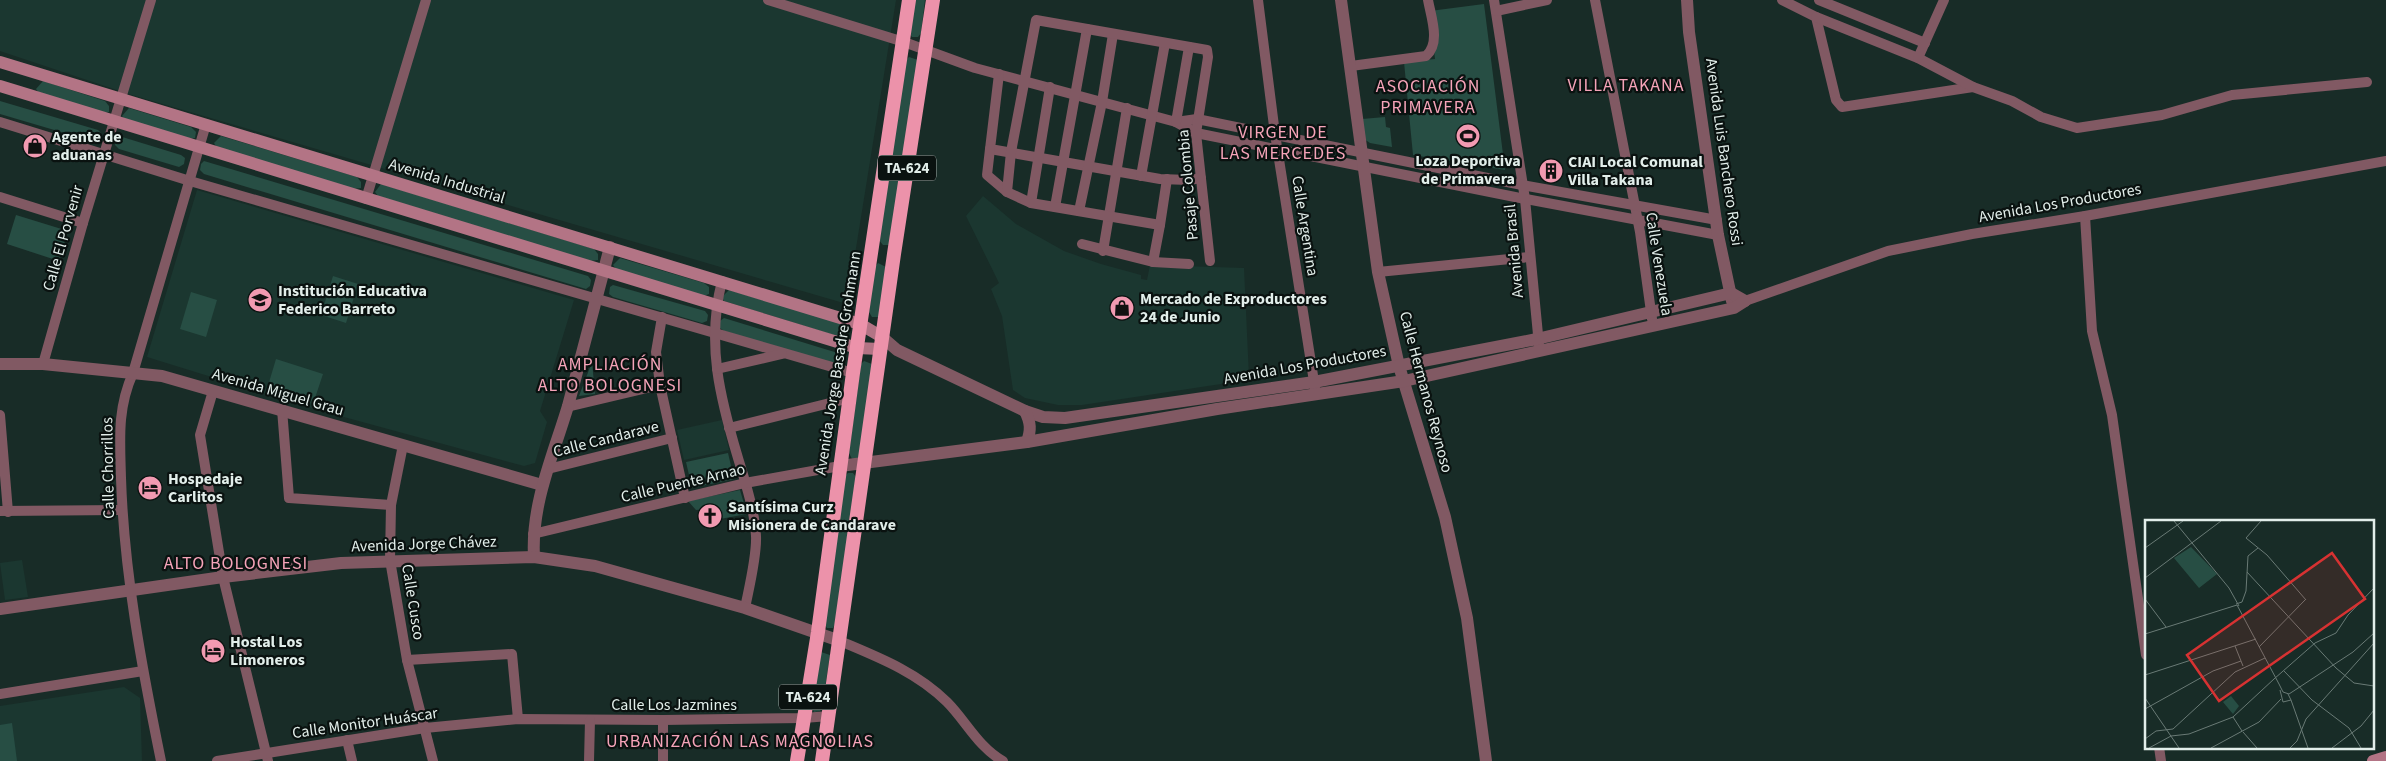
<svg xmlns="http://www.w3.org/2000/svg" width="2386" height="761" font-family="'Source Sans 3',sans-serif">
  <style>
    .built { fill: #1b3730 }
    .green { fill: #274e44 }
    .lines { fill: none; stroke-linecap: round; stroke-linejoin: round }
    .minor { stroke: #815963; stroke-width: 10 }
    .tertiary { stroke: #815963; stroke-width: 12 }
    .secondary { stroke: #b37485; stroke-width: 12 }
    .trunk { stroke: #ec92aa; stroke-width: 14 }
    .labels { text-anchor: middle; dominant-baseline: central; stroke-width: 4.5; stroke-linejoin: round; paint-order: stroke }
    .shield { fill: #0a1210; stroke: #a1aca9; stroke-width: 1 }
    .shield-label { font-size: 15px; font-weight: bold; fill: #e2eeea }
    .poi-label { font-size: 16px; font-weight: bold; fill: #e2eeea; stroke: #0a1210; text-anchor: start }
    .street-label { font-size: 16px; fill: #e2eeea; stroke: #0a1210 }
    .neighbourhood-label { font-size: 18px; letter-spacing: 1px; fill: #f6a4b9; stroke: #0a1210 }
    .inset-road { fill: none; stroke: #697a75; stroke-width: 1 }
    .view { fill: #d73232; fill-opacity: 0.15; stroke: #d73232; stroke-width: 2.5 }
    .inset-edge { fill: none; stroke: #e2eeea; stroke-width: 2.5 }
  </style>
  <rect width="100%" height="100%" fill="#182c27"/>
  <g class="built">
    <polygon points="0,0 896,0 847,304 132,95 0,51"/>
    <polygon points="197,190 574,300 540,411 547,422 535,463 524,466 322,411 147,357"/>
    <polygon points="983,196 1016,224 1064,251 1101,264 1141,275 1141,279 1147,280 1150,265 1244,268 1249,377 1229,380 1221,384 1082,405 1058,405 1025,398 1013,390 1002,316 991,289 999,283 966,216"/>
    <polygon points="722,420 729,450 684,460 677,430"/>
    <polygon points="22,560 28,597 5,600 0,563"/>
    <polygon points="124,687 140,698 142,761 0,761 0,706"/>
  </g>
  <g class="green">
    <polygon points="914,0 925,0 921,33 918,37 912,37 909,33"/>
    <polygon points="1484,4 1505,170 1413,155 1404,62 1435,59 1430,11"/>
    <polygon points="909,57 918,60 889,245 883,245 879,240 906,60"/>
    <polygon points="43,81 105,101 109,106 109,112 101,113 39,93 36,89"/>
    <polygon points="0,101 98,130 101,133 100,140 95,142 0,114"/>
    <polygon points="129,108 191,127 196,132 195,138 187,139 125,120 122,116"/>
    <polygon points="1385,117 1386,127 1390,128 1392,147 1370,143 1364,139 1362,119"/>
    <polygon points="119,136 181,155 185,158 184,164 179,167 119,149 115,145 116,139"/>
    <polygon points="221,136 357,177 361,182 361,188 353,189 217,148 214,143"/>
    <polygon points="204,161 588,276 591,280 590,286 586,289 204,174 200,170 201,164"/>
    <polygon points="381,184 594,249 598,254 598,260 590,261 378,196 375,192"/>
    <polygon points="16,215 68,231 59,261 7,244"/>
    <polygon points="620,258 704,283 709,287 709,294 704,296 616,269 613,265"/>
    <polygon points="878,263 886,267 880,313 878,317 872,317 869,312 875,267"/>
    <polygon points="333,276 358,284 346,323 321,315"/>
    <polygon points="613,285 705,311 708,315 707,321 702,323 613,297 609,294 610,287"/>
    <polygon points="729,290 843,324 848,329 848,335 843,338 724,301 722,297"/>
    <polygon points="191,292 217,300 206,337 180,329"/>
    <polygon points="724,318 841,354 844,357 843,363 839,366 724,331 720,328 720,321"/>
    <polygon points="276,359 323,374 313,404 267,389"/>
    <polygon points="864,361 872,364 860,454 858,458 852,459 849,453 861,364"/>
    <polygon points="592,362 595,394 579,396"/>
    <polygon points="728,453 734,479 692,488 686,462"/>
    <polygon points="848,473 853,473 856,477 835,624 833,628 827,628 824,623 845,476"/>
    <polygon points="740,490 747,514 720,519 719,513 713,508 696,510 688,501"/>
    <polygon points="821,652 830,655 822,708 820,711 814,712 811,706"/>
    <polygon points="12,723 17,761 0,761 0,725"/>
  </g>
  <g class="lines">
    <g class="minor">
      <polyline points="768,0 904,42 975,68 1176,122 1196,133 1515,197 1718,235"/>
      <polyline points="1258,0 1275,134 1315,388"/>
      <polyline points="1494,0 1525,199 1539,345"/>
      <polyline points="1595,0 1640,232 1652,319"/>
      <polyline points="1782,0 1816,17 1836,100 1842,107 1973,87"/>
      <polyline points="1819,0 1925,43"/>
      <polyline points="1496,11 1547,0"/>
      <polyline points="1816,17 1918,58 1973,87 2012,101 2041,117 2077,128 2162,115 2232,95 2367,82"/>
      <polyline points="1918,58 1944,0"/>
      <path d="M 1351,66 L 1426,56 C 1441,43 1431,17 1428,0"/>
      <polyline points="999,74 990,149 1160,179 1189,180 1201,178"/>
      <polyline points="0,122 190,181 853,373"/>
      <polyline points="1176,122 1197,119 1522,185 1717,220"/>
      <polyline points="1176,122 1189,47"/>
      <polyline points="990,149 987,175 1007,192"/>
      <polyline points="1141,176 1165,43"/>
      <polyline points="0,197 83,223"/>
      <polyline points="366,199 426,0"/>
      <polyline points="1031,203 1050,87"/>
      <polyline points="1055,207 1087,29"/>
      <polyline points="1079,211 1102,102 1113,34"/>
      <polyline points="2085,216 2092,331 2112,415 2146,655"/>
      <polyline points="1160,225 1167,179"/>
      <polyline points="1082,244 1153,262 1189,264"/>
      <polyline points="1103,251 1127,108"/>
      <polyline points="1153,262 1160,225 1031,203 1007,192 1011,152 1036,20 1207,50 1208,57 1196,133 1210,261"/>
      <polyline points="1378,272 1530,257"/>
      <path d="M 722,281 C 706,343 720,398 738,458 C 745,481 755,512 756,536 C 757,556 749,588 745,608"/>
      <polyline points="1745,301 1888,251 1972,234 2085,216 2386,161"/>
      <polyline points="662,317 656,352 660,385 685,498"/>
      <polyline points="43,364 83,223 151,0"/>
      <polyline points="717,369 782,354"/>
      <polyline points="213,391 200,435 223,577 268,761"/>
      <polyline points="567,407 660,385"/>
      <polyline points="282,409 289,498 391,505"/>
      <polyline points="0,415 8,512"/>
      <polyline points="729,428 850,398"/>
      <polyline points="403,445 391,505 390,560 407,660 433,761"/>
      <polyline points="548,469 672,438"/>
      <polyline points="0,511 122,510"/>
      <polyline points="533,534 745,483 840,466"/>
      <path d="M 840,641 C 878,657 917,672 947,702 C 966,721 978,747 1003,761"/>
      <polyline points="407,660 512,654 518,719"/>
      <polyline points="0,694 143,671"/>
      <polyline points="347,740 352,761"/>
      <polyline points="2159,747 2161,761"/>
      <path d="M 161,761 C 142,668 124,573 121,478 C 120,439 117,409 133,373 L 206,124"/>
      <polyline points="217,761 425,728 518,719 663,720 804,718 829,716"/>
      <polyline points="589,761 590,720"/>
      <polyline points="663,761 663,720"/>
    </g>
    <g class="tertiary">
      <polyline points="1341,0 1378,272 1399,366 1445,517 1467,618 1486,761"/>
      <polyline points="1687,0 1689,32 1718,235 1732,301"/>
      <polyline points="882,337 897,350 1025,411 1043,417 1065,418 1314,382 1537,339 1731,293 1745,301"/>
      <polyline points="0,364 43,364 162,376 542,485"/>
      <path d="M 1025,411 C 1031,423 1031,430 1027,442"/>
      <polyline points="840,466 1027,442 1217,409 1404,381 1734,308 1745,301"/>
      <path d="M 534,557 C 531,504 553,456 568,406 C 582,353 596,300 610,247"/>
      <polyline points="0,609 223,577 341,563 534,557 595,566 745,608 840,641"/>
    </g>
    <g class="secondary">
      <polyline points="0,62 860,324 882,337"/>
      <polyline points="0,86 857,348 880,349"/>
      <polyline points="2373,761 2386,757"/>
    </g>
    <g class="trunk">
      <polyline points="797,761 818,632 853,373 909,0"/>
      <polyline points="822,761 894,254 933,0"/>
    </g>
  </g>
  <defs>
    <symbol id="stadium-disc" viewBox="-11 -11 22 22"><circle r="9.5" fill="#f19ab1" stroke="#0a1210"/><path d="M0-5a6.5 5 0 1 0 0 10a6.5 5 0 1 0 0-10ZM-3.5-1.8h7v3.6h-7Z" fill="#111"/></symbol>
    <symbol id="shop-disc" viewBox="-11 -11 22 22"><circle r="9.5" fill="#f19ab1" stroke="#0a1210"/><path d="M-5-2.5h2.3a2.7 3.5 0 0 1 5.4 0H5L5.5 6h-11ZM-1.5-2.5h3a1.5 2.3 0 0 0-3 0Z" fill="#111"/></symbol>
    <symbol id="building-disc" viewBox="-11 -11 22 22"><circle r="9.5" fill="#f19ab1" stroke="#0a1210"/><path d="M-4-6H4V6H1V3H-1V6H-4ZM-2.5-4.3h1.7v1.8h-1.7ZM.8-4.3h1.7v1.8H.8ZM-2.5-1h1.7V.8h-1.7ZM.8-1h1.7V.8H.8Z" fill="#111"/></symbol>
    <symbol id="school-disc" viewBox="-11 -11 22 22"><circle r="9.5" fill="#f19ab1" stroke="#0a1210"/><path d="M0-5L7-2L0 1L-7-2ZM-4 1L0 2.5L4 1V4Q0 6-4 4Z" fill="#111"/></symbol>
    <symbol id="hotel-disc" viewBox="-11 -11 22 22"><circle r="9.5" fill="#f19ab1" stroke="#0a1210"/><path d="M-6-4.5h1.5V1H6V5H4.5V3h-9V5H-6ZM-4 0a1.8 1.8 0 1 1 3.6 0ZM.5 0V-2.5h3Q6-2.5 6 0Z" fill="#111"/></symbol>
    <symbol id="church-disc" viewBox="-11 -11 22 22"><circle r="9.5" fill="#f19ab1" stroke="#0a1210"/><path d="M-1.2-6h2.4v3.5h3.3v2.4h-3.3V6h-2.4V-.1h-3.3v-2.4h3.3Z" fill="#111"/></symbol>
  </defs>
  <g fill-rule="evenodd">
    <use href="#stadium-disc" x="1454" y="122" width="28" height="28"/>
    <use href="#shop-disc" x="21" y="132" width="28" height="28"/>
    <use href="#building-disc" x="1537" y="157" width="28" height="28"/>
    <use href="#school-disc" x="246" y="286" width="28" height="28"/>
    <use href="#shop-disc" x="1108" y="294" width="28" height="28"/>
    <use href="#hotel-disc" x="136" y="474" width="28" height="28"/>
    <use href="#church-disc" x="696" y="502" width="28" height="28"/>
    <use href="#hotel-disc" x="199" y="637" width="28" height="28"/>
  </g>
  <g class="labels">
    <g class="shield">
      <rect x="878" y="155.5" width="58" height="25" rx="4"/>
      <rect x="779" y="684.5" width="58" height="25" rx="4"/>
    </g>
    <g class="shield-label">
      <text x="907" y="168">TA-624</text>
      <text x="808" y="697">TA-624</text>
    </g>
    <g class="poi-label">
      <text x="52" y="137">Agente de<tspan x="52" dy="18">aduanas</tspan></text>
      <text x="1468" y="161" text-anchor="middle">Loza Deportiva<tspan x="1468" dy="18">de Primavera</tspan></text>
      <text x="1568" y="162">CIAI Local Comunal<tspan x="1568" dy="18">Villa Takana</tspan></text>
      <text x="278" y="291">Institución Educativa<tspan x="278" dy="18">Federico Barreto</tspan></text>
      <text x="1140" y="299">Mercado de Exproductores<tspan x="1140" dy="18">24 de Junio</tspan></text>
      <text x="168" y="479">Hospedaje<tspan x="168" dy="18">Carlitos</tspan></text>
      <text x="728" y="507">Santísima Curz<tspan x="728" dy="18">Misionera de Candarave</tspan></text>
      <text x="230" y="642">Hostal Los<tspan x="230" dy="18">Limoneros</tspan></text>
    </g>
    <g class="street-label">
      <text transform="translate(1724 152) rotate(82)">Avenida Luis Banchero Rossi</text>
      <text transform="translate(447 181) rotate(17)">Avenida Industrial</text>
      <text transform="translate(1188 185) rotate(-95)">Pasaje Colombia</text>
      <text transform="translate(2060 203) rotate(-10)">Avenida Los Productores</text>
      <text transform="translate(1305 226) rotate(81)">Calle Argentina</text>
      <text transform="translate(63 238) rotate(-74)">Calle El Porvenir</text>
      <text transform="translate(1514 251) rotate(-95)">Avenida Brasil</text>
      <text transform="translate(1659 264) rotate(81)">Calle Venezuela</text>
      <text transform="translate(838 363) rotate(-81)">Avenida Jorge Basadre Grohmann</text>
      <text transform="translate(1305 365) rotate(-10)">Avenida Los Productores</text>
      <text transform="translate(278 392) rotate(16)">Avenida Miguel Grau</text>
      <text transform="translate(1426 392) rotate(75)">Calle Hermanos Reynoso</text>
      <text transform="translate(606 439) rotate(-14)">Calle Candarave</text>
      <text transform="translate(108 468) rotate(-91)">Calle Chorrillos</text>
      <text transform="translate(683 483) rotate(-13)">Calle Puente Arnao</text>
      <text transform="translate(424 544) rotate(-2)">Avenida Jorge Chávez</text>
      <text transform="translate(413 602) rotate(81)">Calle Cusco</text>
      <text x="674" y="705">Calle Los Jazmines</text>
      <text transform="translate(365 723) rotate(-8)">Calle Monitor Huáscar</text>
    </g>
    <g class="neighbourhood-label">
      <text x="1626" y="85">VILLA TAKANA</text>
      <text x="1428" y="86">ASOCIACIÓN<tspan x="1428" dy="21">PRIMAVERA</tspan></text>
      <text x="1283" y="132">VIRGEN DE<tspan x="1283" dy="21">LAS MERCEDES</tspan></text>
      <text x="610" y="364">AMPLIACIÓN<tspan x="610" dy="21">ALTO BOLOGNESI</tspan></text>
      <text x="236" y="563">ALTO BOLOGNESI</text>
      <text x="740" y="741">URBANIZACIÓN LAS MAGNOLIAS</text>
    </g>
  </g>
  <g transform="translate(2145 520)">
    <rect width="229" height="229" fill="#182c27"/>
    <path d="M 46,27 L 72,54 L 54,68 L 29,38 ZM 86,176 L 94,186 L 88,194 L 78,182 Z" fill="#274e44"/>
    <path class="inset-road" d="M 29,1 L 84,68 L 94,86M 116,1 L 101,18 L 122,35 L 161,80M 0,28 L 38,1M 102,52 L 191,148 L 209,163 L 229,166M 0,58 L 76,1M 0,79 L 21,107M 91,84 L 97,82 L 101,71 L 103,36 L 113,28M 0,114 L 92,85 L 134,164 L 138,172 L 144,174 L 208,132 L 229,113M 90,126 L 98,146M 114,127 L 161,79M 139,151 L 167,180 L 204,208 L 216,228M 0,155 L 111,119M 129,159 L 170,123 L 191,113 L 203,95 L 229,68M 135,170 L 138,182 L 146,180 L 143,174M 0,178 L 34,228M 146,180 L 163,228M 0,189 L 68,151 L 96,141M 88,197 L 97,211M 98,212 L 112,228M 0,219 L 11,211 L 28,209 L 90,152 L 120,138M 4,228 L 26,216 L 44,214 L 88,197 L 129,159M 66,228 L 114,202 L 136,179M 145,228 L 152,221 L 161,199 L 229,123M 187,228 L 216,206 L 229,190"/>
    <path class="view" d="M 187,33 L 220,79 L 74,181 L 42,135 Z"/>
    <rect width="229" height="229" class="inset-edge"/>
  </g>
</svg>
